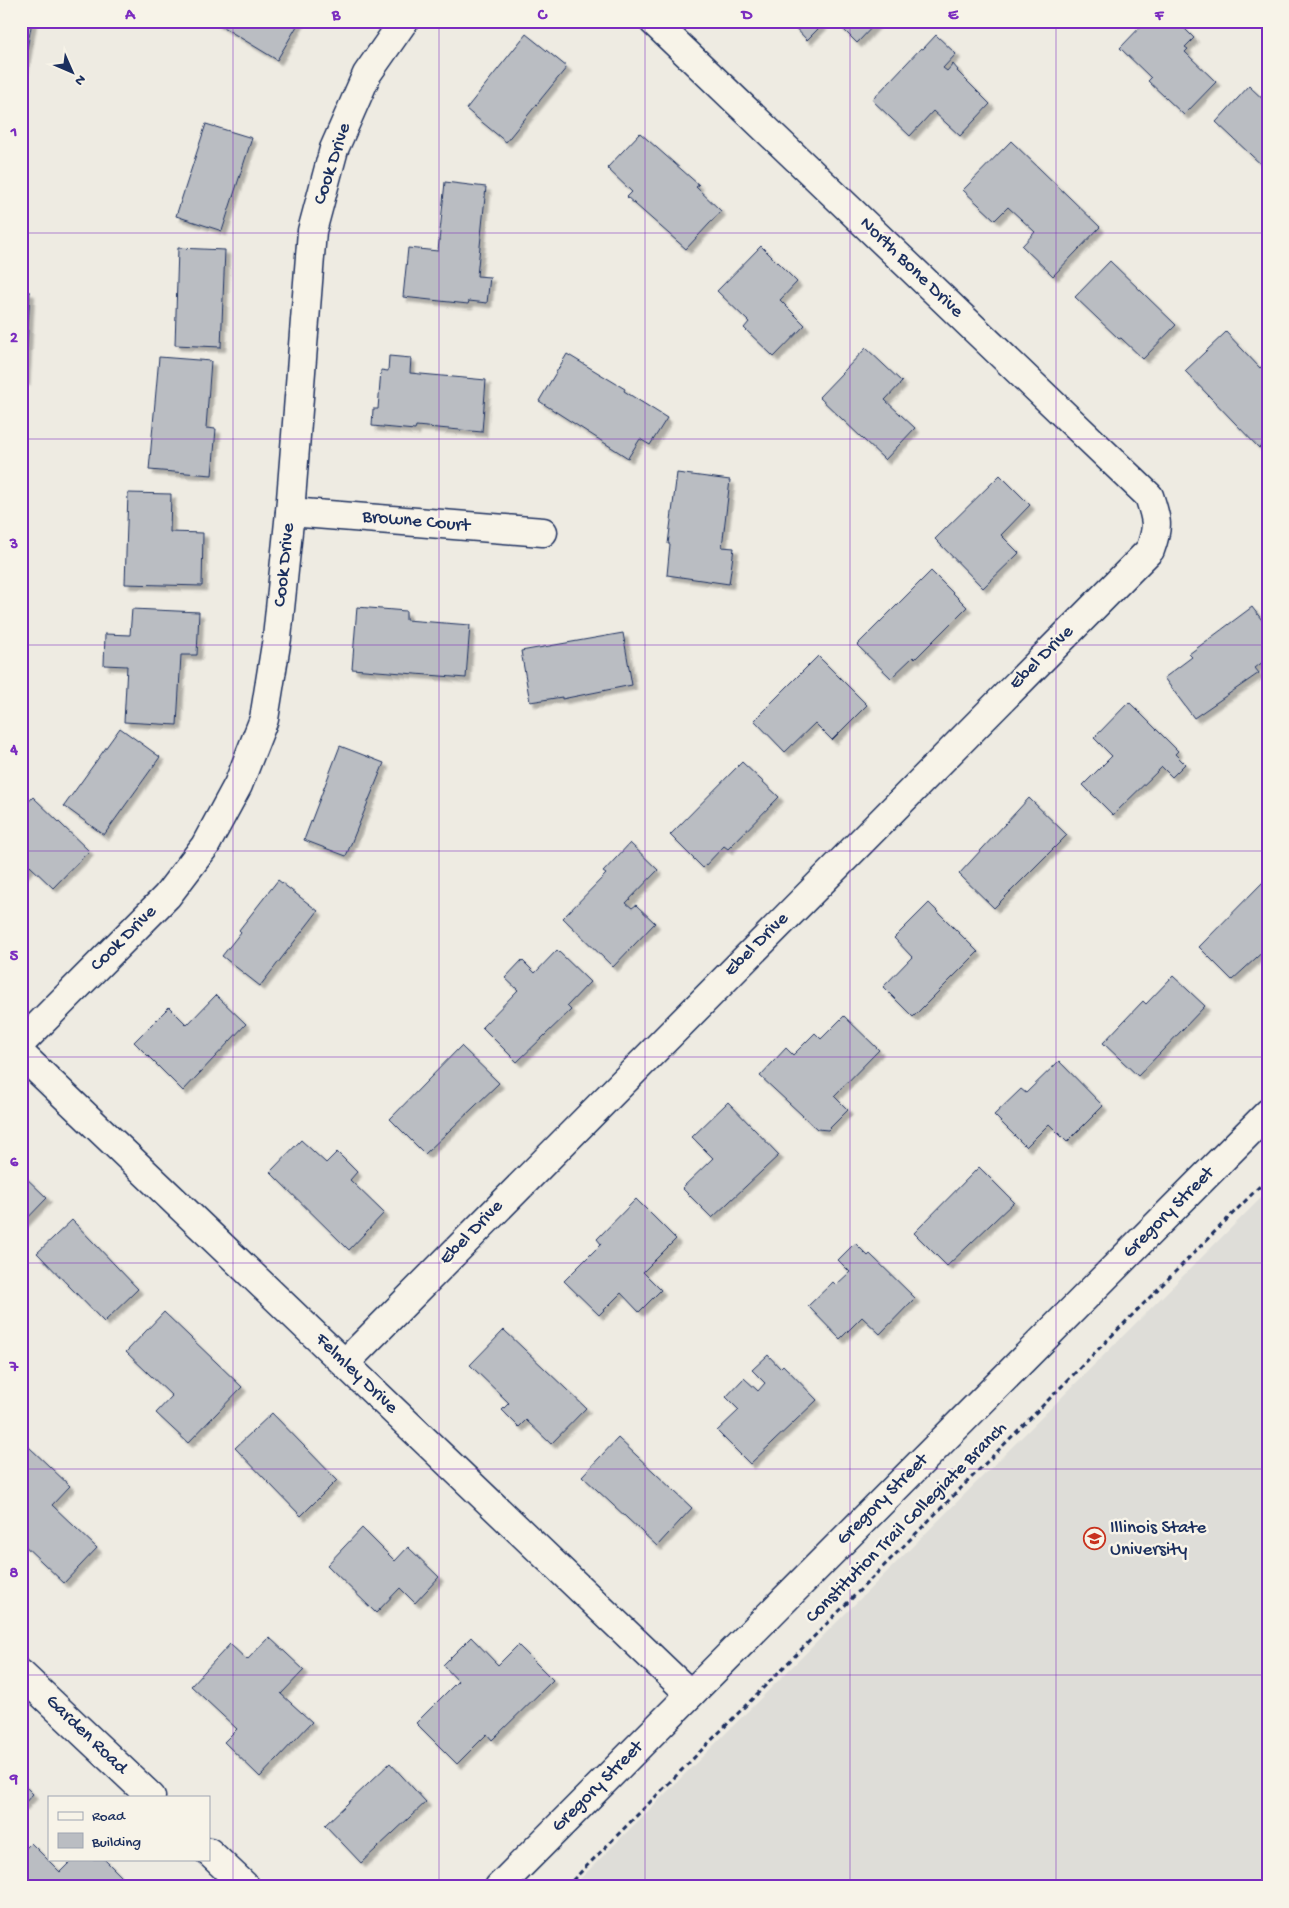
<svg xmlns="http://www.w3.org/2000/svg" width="1289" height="1908" font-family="'Gochi Hand',sans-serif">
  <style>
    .built { fill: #deddd8 }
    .building { fill: #babdc2; stroke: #1b2f5e; filter: url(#shadow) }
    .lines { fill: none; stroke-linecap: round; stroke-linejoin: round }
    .street-casing { stroke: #1b2f5e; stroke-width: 31 }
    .secondary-casing { stroke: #1b2f5e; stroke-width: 31 }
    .path { stroke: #1b2f5e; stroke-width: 3; stroke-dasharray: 5 4; stroke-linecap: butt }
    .street { stroke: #f7f3e8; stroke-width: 28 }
    .secondary { stroke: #f7f3e8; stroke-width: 28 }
    .grid { fill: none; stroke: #7b2cbf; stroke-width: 1; stroke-opacity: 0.55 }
    .labels { text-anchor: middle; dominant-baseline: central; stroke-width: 5; stroke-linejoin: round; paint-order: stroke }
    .street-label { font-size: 19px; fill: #1b2f5e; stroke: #f7f3e8 }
    .poi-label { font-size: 19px; fill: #1b2f5e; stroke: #f7f3e8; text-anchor: start }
    .neatline { fill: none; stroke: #7b2cbf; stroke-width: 2 }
    .grid-label { font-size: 16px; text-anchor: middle; font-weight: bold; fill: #7b2cbf }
  </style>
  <defs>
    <filter id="shadow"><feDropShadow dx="4.5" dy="4.5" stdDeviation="1" flood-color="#0004"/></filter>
  </defs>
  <rect width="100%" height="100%" fill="#eeebe2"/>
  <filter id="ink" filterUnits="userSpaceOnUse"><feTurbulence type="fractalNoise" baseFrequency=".02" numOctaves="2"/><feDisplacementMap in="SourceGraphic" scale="10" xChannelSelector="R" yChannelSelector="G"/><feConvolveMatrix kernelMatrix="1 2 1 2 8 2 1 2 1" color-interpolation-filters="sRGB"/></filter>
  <g filter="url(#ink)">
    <polygon class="built" points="1268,1191 1268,1887 572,1887"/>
    <g class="building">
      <polygon points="21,21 32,21 21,83"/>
      <polygon points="213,21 300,21 277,60"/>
      <polygon points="789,21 826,21 807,40"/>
      <polygon points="835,21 878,21 857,43"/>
      <polygon points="1146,21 1177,21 1194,38 1185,47 1188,49 1185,52 1216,82 1184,115 1148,81 1151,78 1120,48"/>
      <polygon points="526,34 567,67 506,142 466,109"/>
      <polygon points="936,35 956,54 943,68 947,71 953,64 958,70 957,71 990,104 960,136 933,111 910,136 872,100 921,48 923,49"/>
      <polygon points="1249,86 1268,104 1268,171 1216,122"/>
      <polygon points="206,124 252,138 222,231 176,216"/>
      <polygon points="640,133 699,185 696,187 721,211 686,249 627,197 632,192 607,168"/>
      <polygon points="1011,141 1100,227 1053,276 1022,246 1035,232 1008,207 995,220 963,190"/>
      <polygon points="445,182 486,187 477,276 490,277 487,303 469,301 468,304 403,297 408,248 438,251"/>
      <polygon points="761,246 797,282 780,300 805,325 774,357 744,328 749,322 717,291"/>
      <polygon points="178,248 225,250 221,347 175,345"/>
      <polygon points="1110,261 1176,325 1143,359 1121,338 1119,339 1075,297"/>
      <polygon points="21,291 30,292 25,381 21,381"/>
      <polygon points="1226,332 1260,368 1268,361 1268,440 1259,448 1185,371"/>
      <polygon points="866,348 902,382 885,400 915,428 885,460 819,397"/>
      <polygon points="567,354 625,389 624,391 667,418 650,445 640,439 628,458 539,401"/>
      <polygon points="389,356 411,358 410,373 486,380 482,432 416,426 415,430 372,426 373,409 378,409 381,370 388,371"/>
      <polygon points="159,357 211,361 206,428 216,429 212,475 149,470"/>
      <polygon points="677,473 730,480 722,547 734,548 729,584 667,575 670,544 668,544"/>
      <polygon points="1000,475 1030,505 1001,535 1019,553 983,588 935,539"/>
      <polygon points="128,493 171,494 170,532 203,533 202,586 125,584"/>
      <polygon points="931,571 967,607 915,659 913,657 891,678 857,645"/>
      <polygon points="357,607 406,611 406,620 470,625 466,678 352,669"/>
      <polygon points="1252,607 1268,628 1268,658 1255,668 1259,673 1194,718 1164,678 1192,657 1189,654"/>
      <polygon points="132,609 199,612 197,655 181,655 177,725 124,722 127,666 104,665 105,634 130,635"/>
      <polygon points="623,633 632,685 562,699 562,697 530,702 521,651"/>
      <polygon points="818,656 867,705 832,740 815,723 785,752 754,720"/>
      <polygon points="1129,702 1178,751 1175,754 1185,764 1172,777 1162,767 1113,815 1083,785 1112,756 1094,738"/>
      <polygon points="120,728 160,757 104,835 64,806"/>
      <polygon points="340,746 384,763 346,856 304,840"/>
      <polygon points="742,762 779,797 728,849 724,846 703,868 670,835"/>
      <polygon points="33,797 89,851 53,888 30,866 21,876 21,810"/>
      <polygon points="1029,798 1067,835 994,908 959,874"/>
      <polygon points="630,843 658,870 626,903 632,908 636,905 655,923 613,967 563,918 606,874 603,872"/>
      <polygon points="278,880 318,911 260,986 222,956 241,932 239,930"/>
      <polygon points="1264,881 1268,885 1268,947 1232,980 1199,947"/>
      <polygon points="929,903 978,952 913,1017 883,987 912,957 894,938"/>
      <polygon points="557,950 590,982 567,1006 571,1010 517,1062 482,1027 518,990 505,978 522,960 535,973"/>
      <polygon points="1173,976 1205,1006 1138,1076 1103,1043 1143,1001 1146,1004"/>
      <polygon points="216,995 246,1024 183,1091 134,1042 169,1007 187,1025"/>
      <polygon points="844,1016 879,1050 834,1096 848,1110 828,1130 817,1129 760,1076 786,1048 793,1055 815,1033 821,1039"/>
      <polygon points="461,1046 499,1083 425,1154 390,1119"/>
      <polygon points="1059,1061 1103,1106 1067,1142 1049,1124 1026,1147 994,1115 1021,1089 1026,1093"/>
      <polygon points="728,1102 779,1155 712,1218 682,1188 713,1158 692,1137"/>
      <polygon points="301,1140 326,1163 337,1152 357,1172 350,1180 384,1213 349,1250 270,1172"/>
      <polygon points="979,1167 1014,1202 947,1266 914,1233"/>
      <polygon points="21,1173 47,1198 21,1225"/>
      <polygon points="636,1199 676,1239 643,1272 661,1290 639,1312 621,1293 599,1315 564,1281 601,1244 597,1239"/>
      <polygon points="72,1220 138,1289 104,1322 37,1253"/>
      <polygon points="855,1243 868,1256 870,1254 915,1298 880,1334 862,1317 840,1339 808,1306 833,1282 836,1285 850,1272 838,1260"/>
      <polygon points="164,1312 242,1387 188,1443 156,1413 172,1396 126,1352"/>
      <polygon points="504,1330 586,1408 551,1444 526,1420 519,1427 502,1410 509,1403 470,1365"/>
      <polygon points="768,1355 780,1368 783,1365 817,1400 750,1464 717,1431 739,1410 726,1397 744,1378 758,1391 765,1383 752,1370"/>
      <polygon points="272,1413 337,1480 301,1516 235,1448"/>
      <polygon points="618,1438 692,1508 657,1546 582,1476"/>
      <polygon points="29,1447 70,1486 52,1505 97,1548 64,1583 21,1542 21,1455"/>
      <polygon points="362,1528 395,1561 408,1547 439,1577 415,1603 400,1588 376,1613 327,1565"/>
      <polygon points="269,1637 304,1670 281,1694 312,1722 260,1777 224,1742 237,1729 191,1686 230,1644 247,1660"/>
      <polygon points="471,1637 498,1665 518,1645 553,1680 492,1740 487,1734 457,1764 416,1723 458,1681 443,1665"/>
      <polygon points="390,1763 426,1802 361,1863 325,1825"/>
      <polygon points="21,1782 33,1794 21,1807"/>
      <polygon points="31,1843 60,1872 73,1859 104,1859 123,1878 115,1887 21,1887 21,1853"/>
    </g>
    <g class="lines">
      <defs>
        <g id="street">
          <polyline points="290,512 543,532"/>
          <polyline points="21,1043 167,896 205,846 238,785 264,719 277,638 290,512 312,231 334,149 367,74 404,21"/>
          <polyline points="21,1054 690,1694"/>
          <path d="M 345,1363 L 1150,550 C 1159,526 1157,520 1149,496 L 653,21"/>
          <polyline points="21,1674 151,1797"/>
          <polyline points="209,1852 246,1887"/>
        </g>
        <polyline id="secondary" points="499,1887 1268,1113"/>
      </defs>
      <use href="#street" class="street-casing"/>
      <use href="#secondary" class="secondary-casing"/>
      <polyline class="path" points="566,1887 1268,1178"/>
      <use href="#street" class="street"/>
      <use href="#secondary" class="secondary"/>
    </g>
  </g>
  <path class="grid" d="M 233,21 L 233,1887M 439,21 L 439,1887M 645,21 L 645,1887M 850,21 L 850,1887M 1056,21 L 1056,1887M 21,233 L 1268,233M 21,439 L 1268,439M 21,645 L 1268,645M 21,851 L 1268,851M 21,1057 L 1268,1057M 21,1263 L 1268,1263M 21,1469 L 1268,1469M 21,1675 L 1268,1675"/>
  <defs>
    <symbol id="university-ring" viewBox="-11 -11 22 22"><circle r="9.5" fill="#f7f3e8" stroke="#c8321e" stroke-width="1.5"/><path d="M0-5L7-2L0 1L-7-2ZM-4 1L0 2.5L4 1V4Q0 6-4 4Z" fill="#c8321e"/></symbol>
  </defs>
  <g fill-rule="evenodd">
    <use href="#university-ring" x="1082" y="1526" width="25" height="25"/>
  </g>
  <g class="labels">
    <g class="street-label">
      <text transform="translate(333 164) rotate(-72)">Cook Drive</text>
      <text transform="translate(911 268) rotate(44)">North Bone Drive</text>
      <text transform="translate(416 522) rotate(5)">Browne Court</text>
      <text transform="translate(285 565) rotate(-84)">Cook Drive</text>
      <text transform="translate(1042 658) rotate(-45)">Ebel Drive</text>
      <text transform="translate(124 939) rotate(-45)">Cook Drive</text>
      <text transform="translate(757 945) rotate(-45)">Ebel Drive</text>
      <text transform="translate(1169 1213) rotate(-45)">Gregory Street</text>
      <text transform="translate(472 1233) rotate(-46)">Ebel Drive</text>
      <text transform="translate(356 1374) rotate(44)">Felmley Drive</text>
      <text transform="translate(883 1500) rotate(-45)">Gregory Street</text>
      <text transform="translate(907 1523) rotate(-45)">Constitution Trail Collegiate Branch</text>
      <text transform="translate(86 1735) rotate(44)">Garden Road</text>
      <text transform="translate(598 1787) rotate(-45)">Gregory Street</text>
    </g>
    <g class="poi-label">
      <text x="1110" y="1528">Illinois State<tspan x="1110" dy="22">University</tspan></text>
    </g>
  </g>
  <rect width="1289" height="1908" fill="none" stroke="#f7f3e8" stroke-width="55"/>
  <rect x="48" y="1796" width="162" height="65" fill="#f7f3e8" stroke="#9fa5b1"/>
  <rect x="58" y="1812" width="25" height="8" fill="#f7f3e8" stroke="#9fa5b1"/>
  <text x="92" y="1820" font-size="15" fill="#1b2f5e">Road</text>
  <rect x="58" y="1833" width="25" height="15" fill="#babdc2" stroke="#9fa5b1"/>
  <text x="92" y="1846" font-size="15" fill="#1b2f5e">Building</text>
  <g transform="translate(72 72) rotate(135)" stroke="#f7f3e8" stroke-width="4" paint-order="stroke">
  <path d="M0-4L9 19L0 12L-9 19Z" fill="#1b2f5e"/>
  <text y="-8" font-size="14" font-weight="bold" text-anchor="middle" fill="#1b2f5e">N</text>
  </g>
  <rect x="28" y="28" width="1234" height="1852" class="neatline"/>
  <g class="grid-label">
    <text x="130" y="19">A</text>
    <text x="336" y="19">B</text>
    <text x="542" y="19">C</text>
    <text x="747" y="19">D</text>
    <text x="953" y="19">E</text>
    <text x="1159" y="19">F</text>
    <text x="14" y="136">1</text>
    <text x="14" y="342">2</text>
    <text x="14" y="548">3</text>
    <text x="14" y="754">4</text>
    <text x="14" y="960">5</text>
    <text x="14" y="1166">6</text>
    <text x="14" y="1371">7</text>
    <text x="14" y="1577">8</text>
    <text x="14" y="1783">9</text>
  </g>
</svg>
